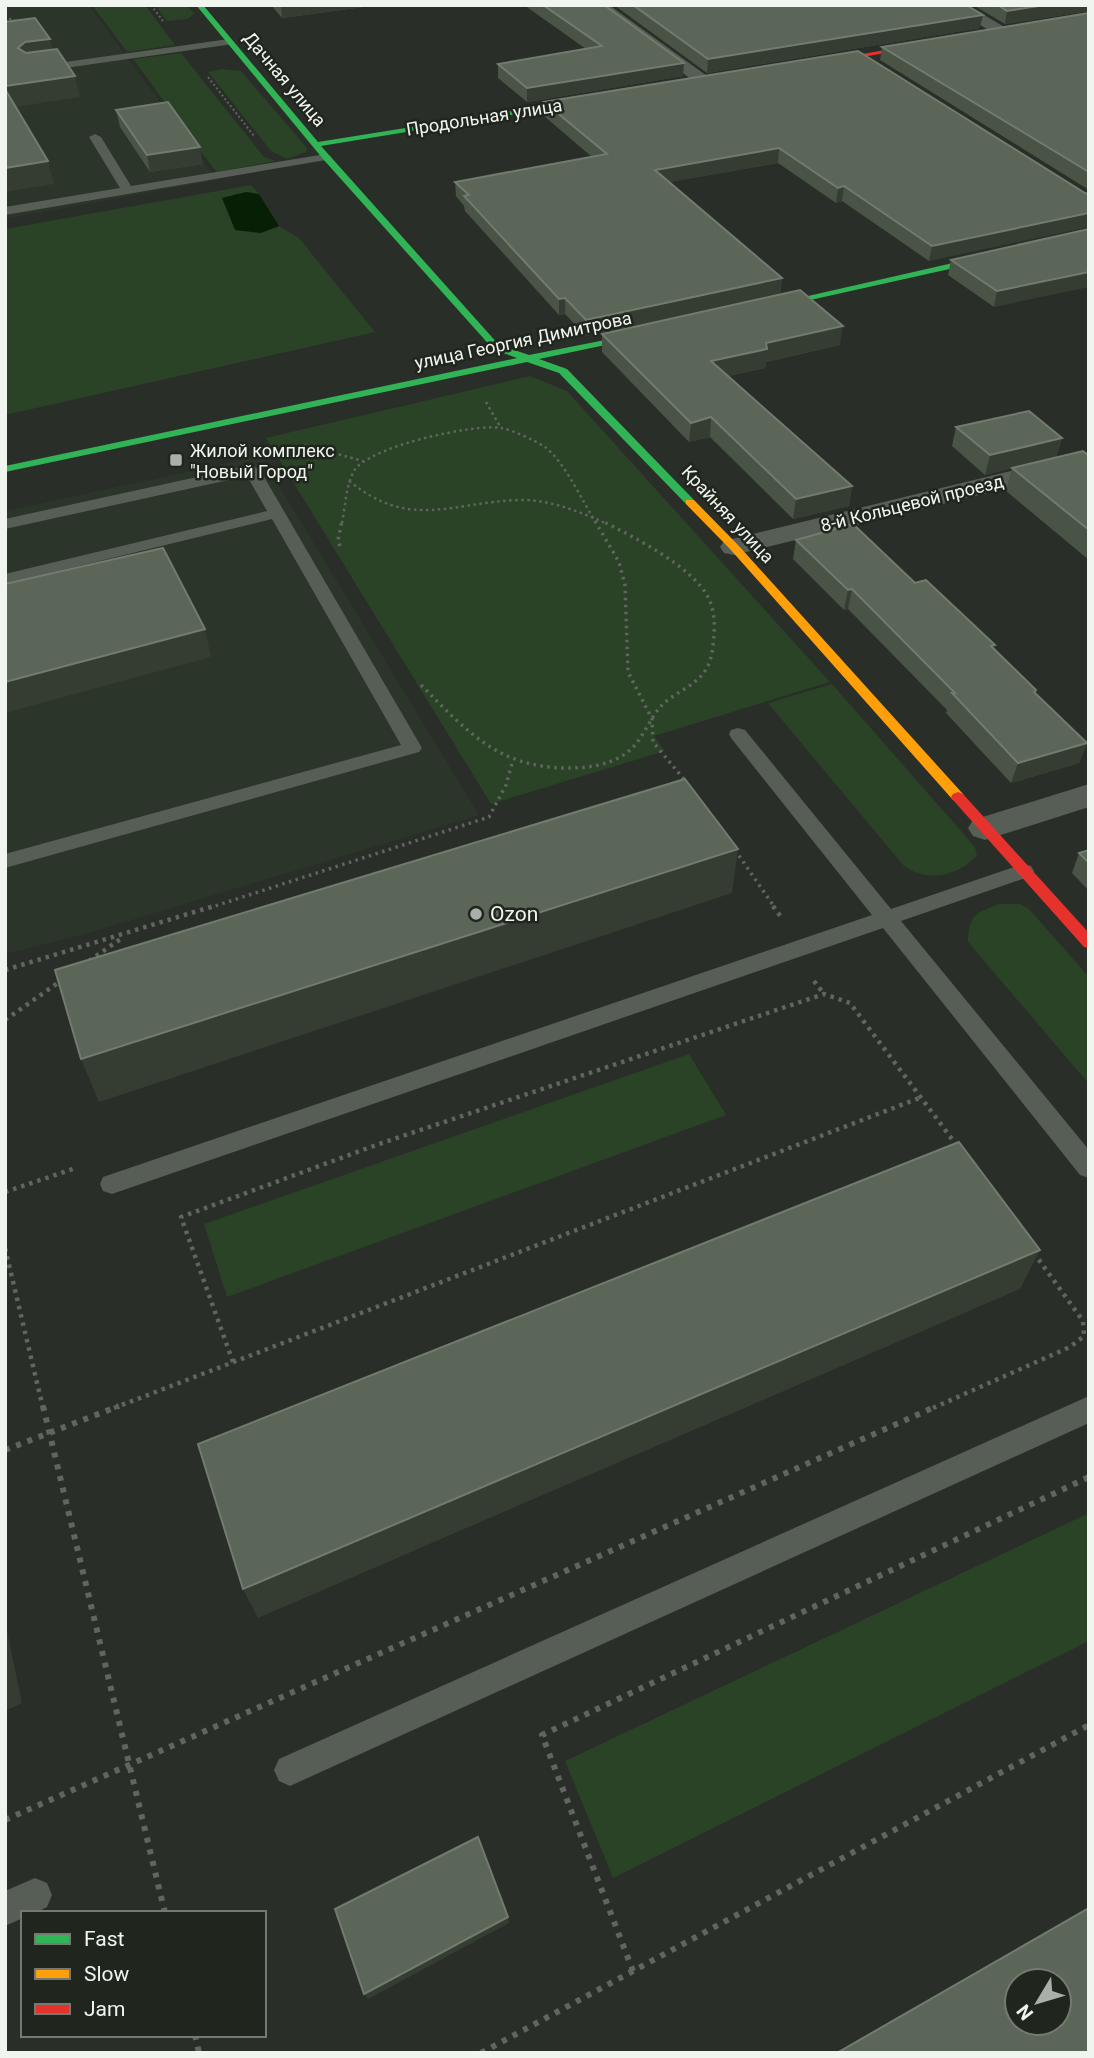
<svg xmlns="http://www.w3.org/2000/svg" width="1094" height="2058" font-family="Roboto,sans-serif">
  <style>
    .built { fill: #2c3529 }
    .green { fill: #2a4226 }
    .water { fill: #071f05 }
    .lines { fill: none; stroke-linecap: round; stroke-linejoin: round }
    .path-far4 { stroke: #60655f; stroke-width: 2; stroke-dasharray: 2 2.5; stroke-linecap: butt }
    .path-far3 { stroke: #60655f; stroke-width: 2.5; stroke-dasharray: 2.5 3.5; stroke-linecap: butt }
    .path-far2 { stroke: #60655f; stroke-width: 3.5; stroke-dasharray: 2.5 4.5; stroke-linecap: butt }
    .path-far1 { stroke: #60655f; stroke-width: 4.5; stroke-dasharray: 3.5 5; stroke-linecap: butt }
    .path { stroke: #60655f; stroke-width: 6; stroke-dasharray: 5 7; stroke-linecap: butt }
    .lane { fill: #575e55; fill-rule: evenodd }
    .street { fill: #575e55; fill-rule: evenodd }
    .fast { fill: #30b455; fill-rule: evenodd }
    .slow { fill: #ff9f0a; fill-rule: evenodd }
    .jam { fill: #e5322d; fill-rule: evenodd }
    .wall { fill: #495346 }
    .shaded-wall { fill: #353d33 }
    .building { fill: #5b6558; stroke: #727b70; stroke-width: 2; fill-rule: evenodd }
    .poi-dot { fill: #abafaa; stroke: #20261e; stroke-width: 2.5 }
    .labels { text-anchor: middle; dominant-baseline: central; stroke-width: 5; stroke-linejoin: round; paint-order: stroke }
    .far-street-label { font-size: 18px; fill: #f1f5f0; stroke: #20261e }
    .far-poi-label { font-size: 18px; fill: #f1f5f0; stroke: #20261e; text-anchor: start }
    .poi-label { font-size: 21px; fill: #f1f5f0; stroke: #20261e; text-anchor: start }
  </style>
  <rect width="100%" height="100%" fill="#2a2e29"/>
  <g class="built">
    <polygon points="5,5 89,5 217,180 5,219"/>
    <polygon points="261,456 479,815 78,936 5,954 5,511"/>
  </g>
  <g class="green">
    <polygon points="92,5 145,5 175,45 127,52"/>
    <polygon points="155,5 187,5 194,14 187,19 167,21"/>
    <polygon points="181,53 264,157 276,161 216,172 133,59"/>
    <polygon points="222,69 241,71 307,148 306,152 287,159 271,151 208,72"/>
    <polygon points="251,185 259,194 234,194 275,229 279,226 299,238 375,332 5,415 5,229"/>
    <polygon points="530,376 567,391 830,682 654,736 665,751 491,804 266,438"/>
    <path d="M 832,684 L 975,847 L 977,856 C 957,876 928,883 904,866 L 768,703 Z"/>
    <path d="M 999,904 L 1020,904 L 1029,909 L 1089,977 L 1089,1084 L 968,942 C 968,915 976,913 999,904 Z"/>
    <polygon points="689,1054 726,1115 227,1297 204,1224"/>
    <polygon points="1089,1513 1089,1641 613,1878 565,1761"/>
  </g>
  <polygon class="water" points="246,192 259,194 279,226 261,233 235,230 222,198"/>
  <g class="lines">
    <g class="path-far4">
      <polyline points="151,5 163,21"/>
      <polyline points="5,17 19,22"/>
      <polyline points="208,77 254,136"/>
    </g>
    <g class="path-far3">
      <polyline points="486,402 501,428"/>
      <polyline points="304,445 363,461"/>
      <path d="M 349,481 C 410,530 449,503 518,500 C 548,499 578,511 605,523"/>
      <path d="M 342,523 C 345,508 346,485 354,471 C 367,447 475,423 501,428 C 513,430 534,440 545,447 C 564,461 583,502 596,523"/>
    </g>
    <g class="path-far2">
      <polyline points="595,521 619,562 625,585 628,672 652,719 653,742 687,783"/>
      <polyline points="340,546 338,540 342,521"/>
      <path d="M 421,685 C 467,731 498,768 568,768 C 588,768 609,765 625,754 C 643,742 648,719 663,704 C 676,692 695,686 705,671 C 712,661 713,647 714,635 C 715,623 714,610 709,599 C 694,567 632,536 602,521"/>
      <polyline points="735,850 775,908"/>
      <polyline points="209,908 489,817 506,785 513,760"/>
    </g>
    <g class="path-far1">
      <polyline points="773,906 781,917"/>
      <polyline points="89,961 122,938"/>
      <polyline points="5,970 214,906"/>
      <polyline points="814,981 824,994"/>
      <polyline points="5,1020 62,980"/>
      <polyline points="5,1192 76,1168"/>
      <polyline points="5,1248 43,1408"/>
      <polyline points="233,1362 181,1217 379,1144 824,994 850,1003 958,1147"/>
      <polyline points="114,1408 922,1097"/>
      <polyline points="933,1408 1070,1347 1084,1336 1083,1321 1034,1253"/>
    </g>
    <g class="path">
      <polyline points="43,1406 165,1913"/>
      <polyline points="5,1450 119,1406"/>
      <polyline points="5,1820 937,1406"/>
      <polyline points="633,1971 542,1735 1089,1477"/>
      <polyline points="195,2035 199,2053"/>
      <polyline points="481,2053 1089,1725"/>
    </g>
    <g class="lane">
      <polygon points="229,39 234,42 233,44 37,72 32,69 37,66"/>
      <polygon points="95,134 101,137 131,186 326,154 332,157 326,160 5,215 5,207 120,188 89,137"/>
      <polygon points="252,465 260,470 422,748 419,752 5,868 5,854 401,745 272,519 5,584 5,574 267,511 247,476 5,529 5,519"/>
      <polygon points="738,728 745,730 891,909 1017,866 1024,864 1031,866 1034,871 1031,876 901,921 1089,1150 1089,1178 1080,1175 883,928 112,1194 103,1191 100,1184 103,1177 872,915 731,738 729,734 731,730"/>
      <polygon points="1089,1396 1089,1423 301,1781 290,1786 279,1781 274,1770 279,1759"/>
      <polygon points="35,1878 47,1883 52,1895 47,1907 35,1913 23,1913 23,1918 5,1926 5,1891"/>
    </g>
    <g class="street">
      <polygon points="590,5 609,5 714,81 711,85 699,85"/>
      <polygon points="946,5 967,5 1013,32 1011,36 999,36"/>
      <polygon points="1089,452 1089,468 734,555 724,553 720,547 724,541"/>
      <polygon points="1089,784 1089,807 985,840 973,836 968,828 973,820"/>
    </g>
    <g class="fast">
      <polygon points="196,5 203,5 318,142 599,97 596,101 321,146 499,345 529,355 656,330 658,332 653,335 539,359 567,369 694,500 694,504 686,504 559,373 527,362 5,472 5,466 517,358 493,349 323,159"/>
      <polygon points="1089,232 1089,238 756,312 751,309"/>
    </g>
    <polygon class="slow" points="686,500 694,500 738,545 963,794 965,797 963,800 953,800 730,549 686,504"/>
    <g class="jam">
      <polygon points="931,42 933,45 815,65 811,63"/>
      <polygon points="958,792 963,794 1089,933 1089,948 1084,947 953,800 951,797 953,794"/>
    </g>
  </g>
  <g class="wall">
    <polygon points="271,5 378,5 282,18"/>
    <polygon points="524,5 604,5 683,76 527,102 498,78 498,64 586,49"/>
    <polygon points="614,5 966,5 980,28 707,73"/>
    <polygon points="973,5 1089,5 1089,11 1005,24"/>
    <polygon points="1089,13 1089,190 880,60 882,47"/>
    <polygon points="544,102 1085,193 929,261 842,201 836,203 778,163 669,182 782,278 780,294 586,336 565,314 559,315 465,211 464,206 456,196 455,182 592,157 544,116"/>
    <polygon points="116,110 203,164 150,172 120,127"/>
    <polygon points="1089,229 994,307 948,275 951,260"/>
    <polygon points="602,334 840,345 766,362 765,368 728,376 852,486 849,506 793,519 710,437 689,442 602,352"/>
    <polygon points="956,427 1062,438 1056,457 1089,456 1089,560 1006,491 1012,468 985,475 952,446"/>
    <polygon points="796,540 915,583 994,649 1036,690 1035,693 1087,743 1079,763 1011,783 946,713 947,710 848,609 844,610 793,559"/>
    <polygon points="1089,850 1089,891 1072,873 1079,853"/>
    <polygon points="1089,1907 1089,2053 835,2053"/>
  </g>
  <g class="shaded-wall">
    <polygon points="281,5 378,5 282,18"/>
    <polygon points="1045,5 1089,5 1089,11 1005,24 1007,11"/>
    <polygon points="983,15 980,28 707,73 708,59"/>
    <polygon points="50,39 55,60 31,63 18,48 25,42"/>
    <polygon points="684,63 683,76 527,102 527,88"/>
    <polygon points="75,76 80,97 9,108 5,93 5,86"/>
    <polygon points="200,147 203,164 150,172 147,155"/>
    <polygon points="779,148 778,163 654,185 655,170"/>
    <polygon points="48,161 54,184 5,192 5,168"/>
    <polygon points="844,186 842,201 836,203 838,188"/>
    <polygon points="1089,213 1089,227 929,261 932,246"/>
    <polygon points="1089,272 1089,287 994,307 997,291"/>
    <polygon points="782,278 780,294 586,336 586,320"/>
    <polygon points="565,298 565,314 559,315 559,299"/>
    <polygon points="843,326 840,345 766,362 765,368 710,380 711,361 766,343"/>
    <polygon points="711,417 710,437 689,442 691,423"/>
    <polygon points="1062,438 1056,457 985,475 990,455"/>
    <polygon points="852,486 849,506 793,519 796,499"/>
    <polygon points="852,589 848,609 844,610 848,590"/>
    <polygon points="205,629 211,657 5,713 5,682"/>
    <polygon points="1087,743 1079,763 1011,783 1018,763"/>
    <polygon points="738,849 732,893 99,1102 81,1059"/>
    <polygon points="1040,1250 1020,1289 258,1618 243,1589"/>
    <polygon points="5,1621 22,1703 5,1711"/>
    <polygon points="508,1917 509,1923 368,1999 364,1994"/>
  </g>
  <g class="building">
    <polygon points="543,5 604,5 684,63 527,88 498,64 602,46"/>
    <polygon points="633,5 966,5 983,15 708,59"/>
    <polygon points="998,5 1045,5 1007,11"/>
    <polygon points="1089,13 1089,172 882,47"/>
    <polygon points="35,18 50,39 25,42 18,48 26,53 57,49 75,76 5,86 5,22"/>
    <polygon points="858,51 1085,193 1089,194 1089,213 932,246 844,186 838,188 779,148 655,170 782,278 586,320 565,298 559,299 464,196 469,195 455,182 607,154 544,102"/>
    <polygon points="5,89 48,161 5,168"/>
    <polygon points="168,102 200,147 147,155 116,110"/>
    <polygon points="1089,229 1089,272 997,291 951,260"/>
    <polygon points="800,290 843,326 766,343 767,349 711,361 852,486 796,499 711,417 691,423 602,334"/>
    <polygon points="1029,411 1062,438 990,455 956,427"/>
    <polygon points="1083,451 1089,456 1089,530 1012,468"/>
    <polygon points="853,524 915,583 926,580 995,645 991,646 1036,690 1034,692 1087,743 1018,763 952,693 955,693 852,589 848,590 796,540"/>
    <polygon points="163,548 205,629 5,682 5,584"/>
    <polygon points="685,779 738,849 81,1059 55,970"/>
    <polygon points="1089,850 1089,863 1079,853"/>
    <polygon points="959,1142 1040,1250 243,1589 198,1444"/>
    <polygon points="478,1837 508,1917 364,1994 335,1909"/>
    <path d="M 1089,1908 L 1089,2053 L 837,2053 ZM 1017,1981 L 1059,1981 L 1059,2023 L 1017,2023 Z"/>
  </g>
  <g class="poi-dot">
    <rect x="169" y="453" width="14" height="14" rx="3.5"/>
    <circle cx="476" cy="914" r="7"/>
  </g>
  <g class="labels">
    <g class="far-street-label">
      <text transform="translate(285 79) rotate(50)">Дачная улица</text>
      <text transform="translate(484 117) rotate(-9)">Продольная улица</text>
      <text transform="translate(523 340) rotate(-12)">улица Георгия Димитрова</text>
      <text transform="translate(912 503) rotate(-14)">8-й Кольцевой проезд</text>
      <text transform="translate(728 514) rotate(47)">Крайняя улица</text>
    </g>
    <g class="far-poi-label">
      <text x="190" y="450">Жилой комплекс<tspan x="190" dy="21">"Новый Город"</tspan></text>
    </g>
    <g class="poi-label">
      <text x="490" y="914">Ozon</text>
    </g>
  </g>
  <rect width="1094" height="2058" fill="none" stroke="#f1f5f0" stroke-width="14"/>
  <rect x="21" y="1911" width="245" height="126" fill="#20261e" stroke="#747972" stroke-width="2"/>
  <rect x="35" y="1934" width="35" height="10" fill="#30b455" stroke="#747972" stroke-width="2"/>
  <text x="84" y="1946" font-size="21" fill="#f1f5f0">Fast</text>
  <rect x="35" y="1969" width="35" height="10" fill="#ff9f0a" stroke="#747972" stroke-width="2"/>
  <text x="84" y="1981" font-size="21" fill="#f1f5f0">Slow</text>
  <rect x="35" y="2004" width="35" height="10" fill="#e5322d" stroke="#747972" stroke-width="2"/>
  <text x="84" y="2016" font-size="21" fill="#f1f5f0">Jam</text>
  <g transform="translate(1038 2002) rotate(232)"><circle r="33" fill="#20261e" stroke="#747972" stroke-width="2"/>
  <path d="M0-5L12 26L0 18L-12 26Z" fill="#abafaa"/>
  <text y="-10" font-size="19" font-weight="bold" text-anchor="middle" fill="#f1f5f0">N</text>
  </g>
</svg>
